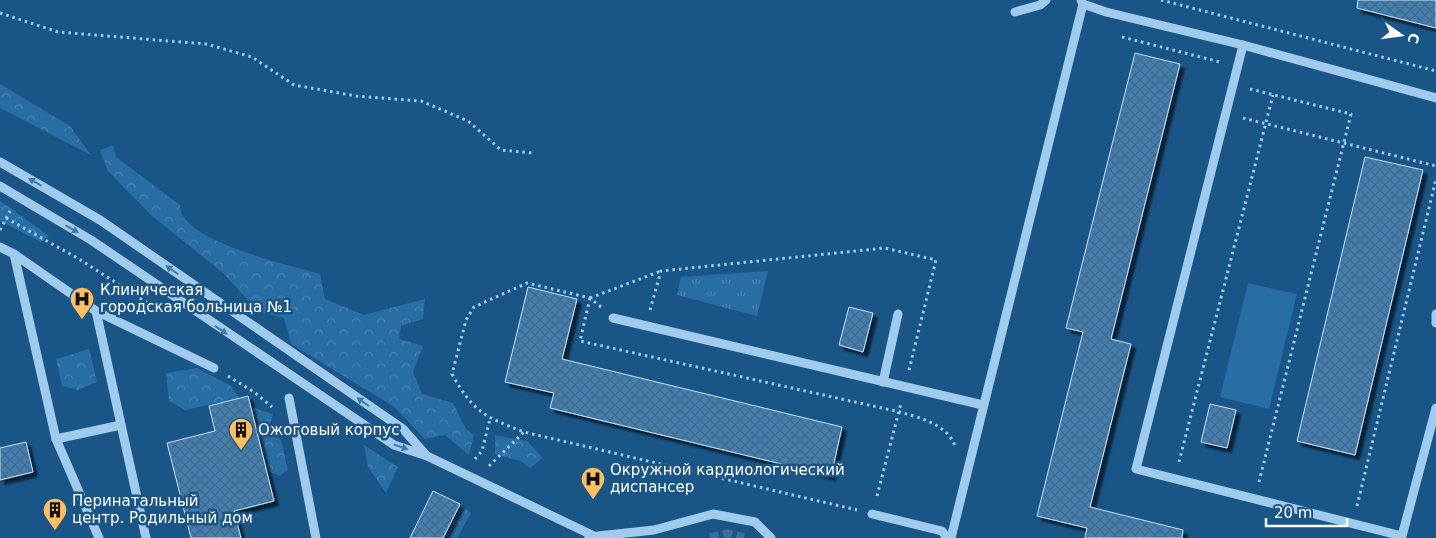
<svg xmlns="http://www.w3.org/2000/svg" width="1436" height="538" font-family="'DejaVu Sans',sans-serif">
  <style>
    .grass { fill: url(#grass-tufts) }
    .forest { fill: url(#forest-crowns) }
    .garden { fill: #296da5 }
    .building { fill: url(#building-cross-hatch); stroke: #c6e3f9; filter: url(#shadow) }
    .lines { fill: none; stroke-linecap: round; stroke-linejoin: round }
    .minor-tunnel { stroke: #3c6e99; stroke-width: 9; stroke-dasharray: 9 4.5; stroke-linecap: butt }
    .path { stroke: #a1cbed; stroke-width: 3; stroke-dasharray: 2.5 4; stroke-linecap: butt }
    .minor { stroke: #a1cbed; stroke-width: 9 }
    .oneway { fill: #4278a6 }
    .labels { text-anchor: middle; dominant-baseline: central; stroke-width: 5; stroke-linejoin: round; paint-order: stroke }
    .poi-label { font-size: 15px; fill: #fff; stroke: #195587; text-anchor: start }
  </style>
  <defs>
    <pattern id="grass-tufts" width="24" height="20" patternUnits="userSpaceOnUse" patternTransform="scale(1.25)"><rect width="24" height="20" fill="#296da5"/><path d="M3 7l-1-3M5 7V3M7 7l1-3M15 17l-1-3M17 17v-4M19 17l1-3" fill="none" stroke="#4983b2"/></pattern>
    <pattern id="forest-crowns" width="20" height="18" patternUnits="userSpaceOnUse" patternTransform="scale(1.25)"><rect width="20" height="18" fill="#296da5"/><path d="M2 6a3 3 0 1 1 6 0M12 15a3 3 0 1 1 6 0" fill="none" stroke="#4983b2"/></pattern>
    <pattern id="building-cross-hatch" width="8" height="8" patternUnits="userSpaceOnUse" patternTransform="scale(1.25)"><rect width="8" height="8" fill="#427fb1"/><path d="M0 0l8 8M0 8l8-8" fill="none" stroke="#466884"/></pattern>
    <filter id="shadow"><feDropShadow dx="4.5" dy="4.5" stdDeviation="1" flood-color="#0009"/></filter>
  </defs>
  <rect width="100%" height="100%" fill="#195587"/>
  <polygon class="grass" points="768,271 757,316 677,295 681,277"/>
  <g class="forest">
    <polygon points="0,84 70,126 91,155 0,108"/>
    <path d="M 113,145 L 116,157 L 180,205 C 180,209 181,214 183,216 C 203,246 285,264 320,274 L 325,299 L 364,315 L 425,299 L 423,319 L 401,326 L 399,339 L 423,346 L 413,372 L 422,394 L 453,403 L 466,429 L 474,435 L 469,455 L 445,435 L 425,439 L 393,406 L 291,344 L 284,318 L 259,312 L 223,273 L 151,215 L 108,171 L 100,150 Z"/>
    <polygon points="0,201 2,202 49,236 41,242 0,221"/>
    <polygon points="89,349 97,382 78,390 62,386 56,359"/>
    <polygon points="197,368 231,386 239,398 185,410 169,401 166,373"/>
    <polygon points="251,407 273,414 268,432 281,440 288,470 280,476 267,471"/>
    <polygon points="495,435 527,441 543,458 530,468 520,461 495,454"/>
    <polygon points="364,445 398,467 386,493 368,467"/>
    <polygon points="460,504 471,513 457,538 443,538"/>
  </g>
  <polygon class="garden" points="1248,283 1297,294 1269,409 1220,397"/>
  <g class="building">
    <polygon points="1358,0 1436,0 1436,28 1357,8"/>
    <polygon points="1135,53 1180,64 1111,339 1131,344 1090,507 1183,530 1182,538 1085,538 1087,528 1037,516 1083,332 1066,328"/>
    <polygon points="1365,157 1423,170 1355,455 1297,441"/>
    <polygon points="528,287 577,299 562,359 842,427 831,476 550,408 554,393 505,382"/>
    <polygon points="849,307 873,313 863,352 839,345"/>
    <polygon points="248,396 274,501 234,511 241,538 191,538 167,443 215,431 209,406"/>
    <polygon points="1210,404 1236,410 1227,448 1201,442"/>
    <polygon points="26,442 33,472 0,480 0,448"/>
    <polygon points="433,491 460,504 443,538 410,538"/>
  </g>
  <g class="lines">
    <polyline class="minor-tunnel" points="710,538 727,534 744,538"/>
    <g class="path">
      <polyline points="1161,0 1436,71"/>
      <polyline points="0,13 58,32 206,44 252,57 294,85 356,96 421,101 468,121 501,150 532,153"/>
      <polyline points="1122,37 1220,62"/>
      <polyline points="1250,89 1351,114 1259,482"/>
      <polyline points="1243,118 1436,166"/>
      <polyline points="6,218 79,259 149,304"/>
      <polyline points="0,230 10,211"/>
      <path d="M 590,298 L 580,341 L 900,412 C 920,418 947,424 955,446"/>
      <polyline points="590,298 661,271"/>
      <path d="M 601,307 L 590,298 L 527,283 L 474,307 L 466,320 L 452,374 C 473,412 485,417 524,432 L 857,510"/>
      <polyline points="650,310 661,271 885,248 936,260 909,370"/>
      <polyline points="228,376 254,392 272,407"/>
      <polyline points="475,459 482,451 490,419"/>
      <polyline points="1179,462 1273,95"/>
      <polyline points="489,466 524,432"/>
      <polyline points="877,496 901,403"/>
      <polyline points="1357,506 1436,179"/>
    </g>
    <g class="minor">
      <polyline points="1081,0 1083,4 1106,12 1243,45 1436,98"/>
      <polyline points="1015,12 1040,5 1046,0"/>
      <polyline points="1243,45 1136,469 1402,536 1436,408"/>
      <polyline points="0,162 100,220 403,429 426,455"/>
      <polyline points="0,186 91,240 394,445 427,456 594,536"/>
      <polyline points="0,247 14,254 96,311 146,538"/>
      <polyline points="14,254 56,439 99,538"/>
      <polyline points="96,311 214,368"/>
      <polyline points="1436,314 1436,323"/>
      <polyline points="613,318 983,405"/>
      <polyline points="883,382 898,314"/>
      <polyline points="289,398 316,538"/>
      <polyline points="56,439 121,425"/>
      <polyline points="872,514 942,531 947,538"/>
      <polyline points="589,537 654,530 713,514 755,522 771,538"/>
      <polyline points="951,538 1083,4"/>
    </g>
  </g>
  <defs><path id="oneway-solid" d="M-6-.8H1V-3.2L6.5 0L1 3.2V.8H-6Z" transform="scale(1.25)"/></defs>
  <g class="oneway">
    <use href="#oneway-solid" transform="translate(35 182) rotate(-150)"/>
    <use href="#oneway-solid" transform="translate(72 229) rotate(30)"/>
    <use href="#oneway-solid" transform="translate(172 270) rotate(-145)"/>
    <use href="#oneway-solid" transform="translate(221 330) rotate(34)"/>
    <use href="#oneway-solid" transform="translate(363 402) rotate(-145)"/>
    <use href="#oneway-solid" transform="translate(401 447) rotate(19)"/>
  </g>
  <defs>
    <symbol id="hospital-pin" viewBox="-11 -11 22 30"><path d="M0 17L-7.5 6A9.5 9.5 0 1 1 7.5 6Z" fill="#ffbf5d" stroke="#195587"/><path d="M-5-5h3v3.5h4V-5h3V5h-3V1.5h-4V5h-3Z" fill="#111"/></symbol>
    <symbol id="building-pin" viewBox="-11 -11 22 30"><path d="M0 17L-7.5 6A9.5 9.5 0 1 1 7.5 6Z" fill="#ffbf5d" stroke="#195587"/><path d="M-4-6H4V6H1V3H-1V6H-4ZM-2.5-4.3h1.7v1.8h-1.7ZM.8-4.3h1.7v1.8H.8ZM-2.5-1h1.7V.8h-1.7ZM.8-1h1.7V.8H.8Z" fill="#111"/></symbol>
  </defs>
  <g fill-rule="evenodd">
    <use href="#hospital-pin" x="68" y="285" width="28" height="38"/>
    <use href="#building-pin" x="227" y="416" width="28" height="38"/>
    <use href="#hospital-pin" x="579" y="465" width="28" height="38"/>
    <use href="#building-pin" x="41" y="496" width="28" height="38"/>
  </g>
  <g class="labels">
    <g class="poi-label">
      <text x="100" y="290">Клиническая<tspan x="100" dy="17">городская больница №1</tspan></text>
      <text x="258" y="430">Ожоговый корпус</text>
      <text x="610" y="470">Окружной кардиологический<tspan x="610" dy="17">диспансер</tspan></text>
      <text x="72" y="501">Перинатальный<tspan x="72" dy="17">центр. Родильный дом</tspan></text>
    </g>
  </g>
  <g transform="translate(1401 35) rotate(104)" stroke="#195587" stroke-width="4" paint-order="stroke">
  <path d="M0-4L9 19L0 12L-9 19Z" fill="#ffffff"/>
  <text y="-8" font-size="14" font-weight="bold" text-anchor="middle" fill="#ffffff">С</text>
  </g>
  <path d="M1266 518v8h81v-8" fill="none" stroke="#ffffff" stroke-width="2.5"/>
  <text x="1274" y="518" font-size="15" fill="#ffffff" stroke="#195587" stroke-width="4" paint-order="stroke">20 m</text>
</svg>
